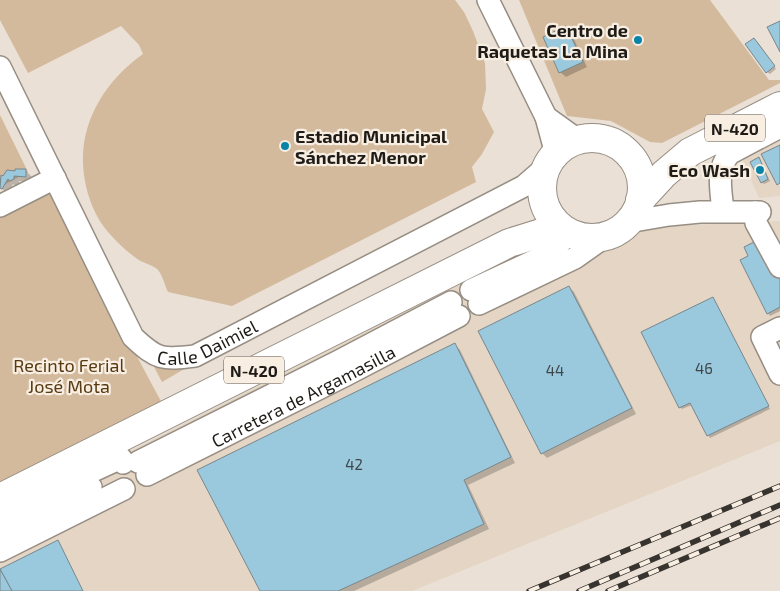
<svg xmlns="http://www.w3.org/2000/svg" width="780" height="591" font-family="'Exo 2',sans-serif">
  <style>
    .built { fill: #e4d5c4 }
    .green { fill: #d3ba9d }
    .shadow { fill: #0003 }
    .building { fill: #9ac8dc; stroke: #79878d }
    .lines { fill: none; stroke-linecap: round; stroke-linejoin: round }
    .minor-casing { stroke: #978e83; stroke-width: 24 }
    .highway-casing { stroke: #978e83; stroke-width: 30 }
    .minor { stroke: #fff; stroke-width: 21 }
    .highway { stroke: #fff; stroke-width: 28 }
    .rail-casing { stroke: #37332e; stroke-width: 5.5 }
    .rail { stroke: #f8eee2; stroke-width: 4; stroke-dasharray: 11; stroke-linecap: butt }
    .poi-dot { fill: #0784a8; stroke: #f8eee2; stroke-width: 2 }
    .labels { text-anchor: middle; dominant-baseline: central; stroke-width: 4.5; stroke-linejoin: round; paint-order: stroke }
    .number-label { font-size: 15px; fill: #3e4749 }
    .shield { fill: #f8eee2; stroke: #605b55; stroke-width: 1 }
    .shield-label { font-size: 16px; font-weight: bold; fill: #1f1c18 }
    .poi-label { font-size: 18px; font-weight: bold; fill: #1f1c18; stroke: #f8eee2; text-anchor: end }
    .street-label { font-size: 18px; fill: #1f1c18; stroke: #f8eee2 }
    .park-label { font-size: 18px; fill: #573a11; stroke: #f8eee2 }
  </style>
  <rect width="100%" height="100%" fill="#eae0d5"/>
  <g class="built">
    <polygon points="780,136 780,196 759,198 740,154"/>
    <polygon points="780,221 780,441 412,591 0,591 0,517 549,239 586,238 670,226"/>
  </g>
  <g class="green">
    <path d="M 0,0 L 455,0 L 464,12 L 473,31 L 485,63 L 486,89 L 482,109 L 494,132 L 482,154 L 472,167 L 476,182 L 232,306 L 168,292 C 165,286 162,273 157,269 C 151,264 142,263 136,258 C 126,251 117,242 108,232 C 96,218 88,199 85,181 C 75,129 102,83 143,54 L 139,45 L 121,26 L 28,73 L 0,20 Z"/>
    <polygon points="519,0 710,0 769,80 780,80 780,83 662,143 650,142 611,121 567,116"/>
    <polygon points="0,115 28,172 0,187"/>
    <polygon points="47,189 163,405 0,487 0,213"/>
    <polygon points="153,365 169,369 186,368 162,382"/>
  </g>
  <g class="shadow">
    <polygon points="566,27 571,33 587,67 566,77 560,72"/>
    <polygon points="757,41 776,69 770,74 767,72"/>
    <polygon points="759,159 770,181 764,184 762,182"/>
    <polygon points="8,171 26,171 31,176 31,182 19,181 19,184 16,186 13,184 8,193 0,188 0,179 1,177 4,178"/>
    <polygon points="780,278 780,311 770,316 768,313"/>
    <polygon points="569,287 574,292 636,414 547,458 542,453"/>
    <polygon points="715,301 770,409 710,438 692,405 682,409 680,407"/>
    <polygon points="455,345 460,350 515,463 468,485 489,529 354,591 262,591"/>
  </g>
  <g class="building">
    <polygon points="780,21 780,52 767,27"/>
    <polygon points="566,26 583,62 559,73 543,37"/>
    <polygon points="754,38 775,66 766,73 745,44"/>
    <polygon points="780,145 780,183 777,185 761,154"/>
    <polygon points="759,157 768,179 761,183 750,162"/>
    <polygon points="15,169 26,169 26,177 14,176 14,179 10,181 8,179 2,189 0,188 1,175 3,176 7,170 15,171"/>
    <polygon points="760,239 780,278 780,307 767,314 740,260 748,256 744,247"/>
    <polygon points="569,286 632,408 541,454 478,331"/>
    <polygon points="713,297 769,406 707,436 690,403 679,408 641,332"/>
    <polygon points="455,343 511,457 464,480 484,524 338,591 260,591 197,470"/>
    <polygon points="58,540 83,591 12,591 0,569"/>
    <polygon points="0,569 12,591 0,591"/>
  </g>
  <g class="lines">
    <defs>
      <g id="minor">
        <polyline points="488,0 546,117 556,154"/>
        <path id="s1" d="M 0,67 L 133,337 C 157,360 163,360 195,356 L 524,186 L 547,166"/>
        <polyline points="546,117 578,140"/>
        <polyline points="0,206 55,178"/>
        <path d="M 723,211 C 721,190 716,171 729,154 L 780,127"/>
        <polyline points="755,212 756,223 780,267"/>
        <polyline points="628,222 669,215 700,212 760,212"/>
        <polyline points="471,290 542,257 556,247 569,233"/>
        <polyline points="479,304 575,258 606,236"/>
        <polyline points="780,328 762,337 780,374"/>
        <polyline points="138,462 339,361 451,302"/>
        <path id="s2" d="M 147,475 L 346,375 L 459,316"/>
        <polyline points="0,514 121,458 123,463"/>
        <polyline points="0,532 91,487"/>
        <polyline points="0,551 124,489"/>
      </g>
      <g id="highway">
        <circle cx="592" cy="188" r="50"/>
        <polyline points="640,200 664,174 690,152 780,106"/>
        <polyline points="0,498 509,243 560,227"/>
      </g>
    </defs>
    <use href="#minor" class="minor-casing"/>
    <use href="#highway" class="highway-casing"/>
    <use href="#minor" class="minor"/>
    <use href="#highway" class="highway"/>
    <defs>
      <g id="rail">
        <polyline points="529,591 780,486"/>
        <polyline points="579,591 780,505"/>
        <polyline points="608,591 780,518"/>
      </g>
    </defs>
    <use href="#rail" class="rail-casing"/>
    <use href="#rail" class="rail"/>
  </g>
  <g class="poi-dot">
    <circle cx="638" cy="40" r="5"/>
    <circle cx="285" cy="146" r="5"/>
    <circle cx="760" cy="170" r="5"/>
  </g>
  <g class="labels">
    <g class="number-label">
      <text x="704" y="368">46</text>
      <text x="555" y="370">44</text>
      <text x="354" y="464">42</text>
    </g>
    <g class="shield">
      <rect x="705" y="114.5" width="60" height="27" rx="4"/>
      <rect x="224" y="356.5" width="60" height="27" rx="4"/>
    </g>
    <g class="shield-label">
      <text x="735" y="128">N-420</text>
      <text x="254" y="370">N-420</text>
    </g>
    <g class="poi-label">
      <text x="628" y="30">Centro de<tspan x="628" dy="21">Raquetas La Mina</tspan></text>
      <text x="295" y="136" text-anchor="start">Estadio Municipal<tspan x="295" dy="21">Sánchez Menor</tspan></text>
      <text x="750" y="170">Eco Wash</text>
    </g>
    <g class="street-label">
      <text stroke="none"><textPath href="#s1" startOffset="385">Calle Daimiel</textPath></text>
      <text stroke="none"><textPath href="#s2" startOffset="175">Carretera de Argamasilla</textPath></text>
    </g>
    <g class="park-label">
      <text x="69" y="365">Recinto Ferial<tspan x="69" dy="21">José Mota</tspan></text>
    </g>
  </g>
</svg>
